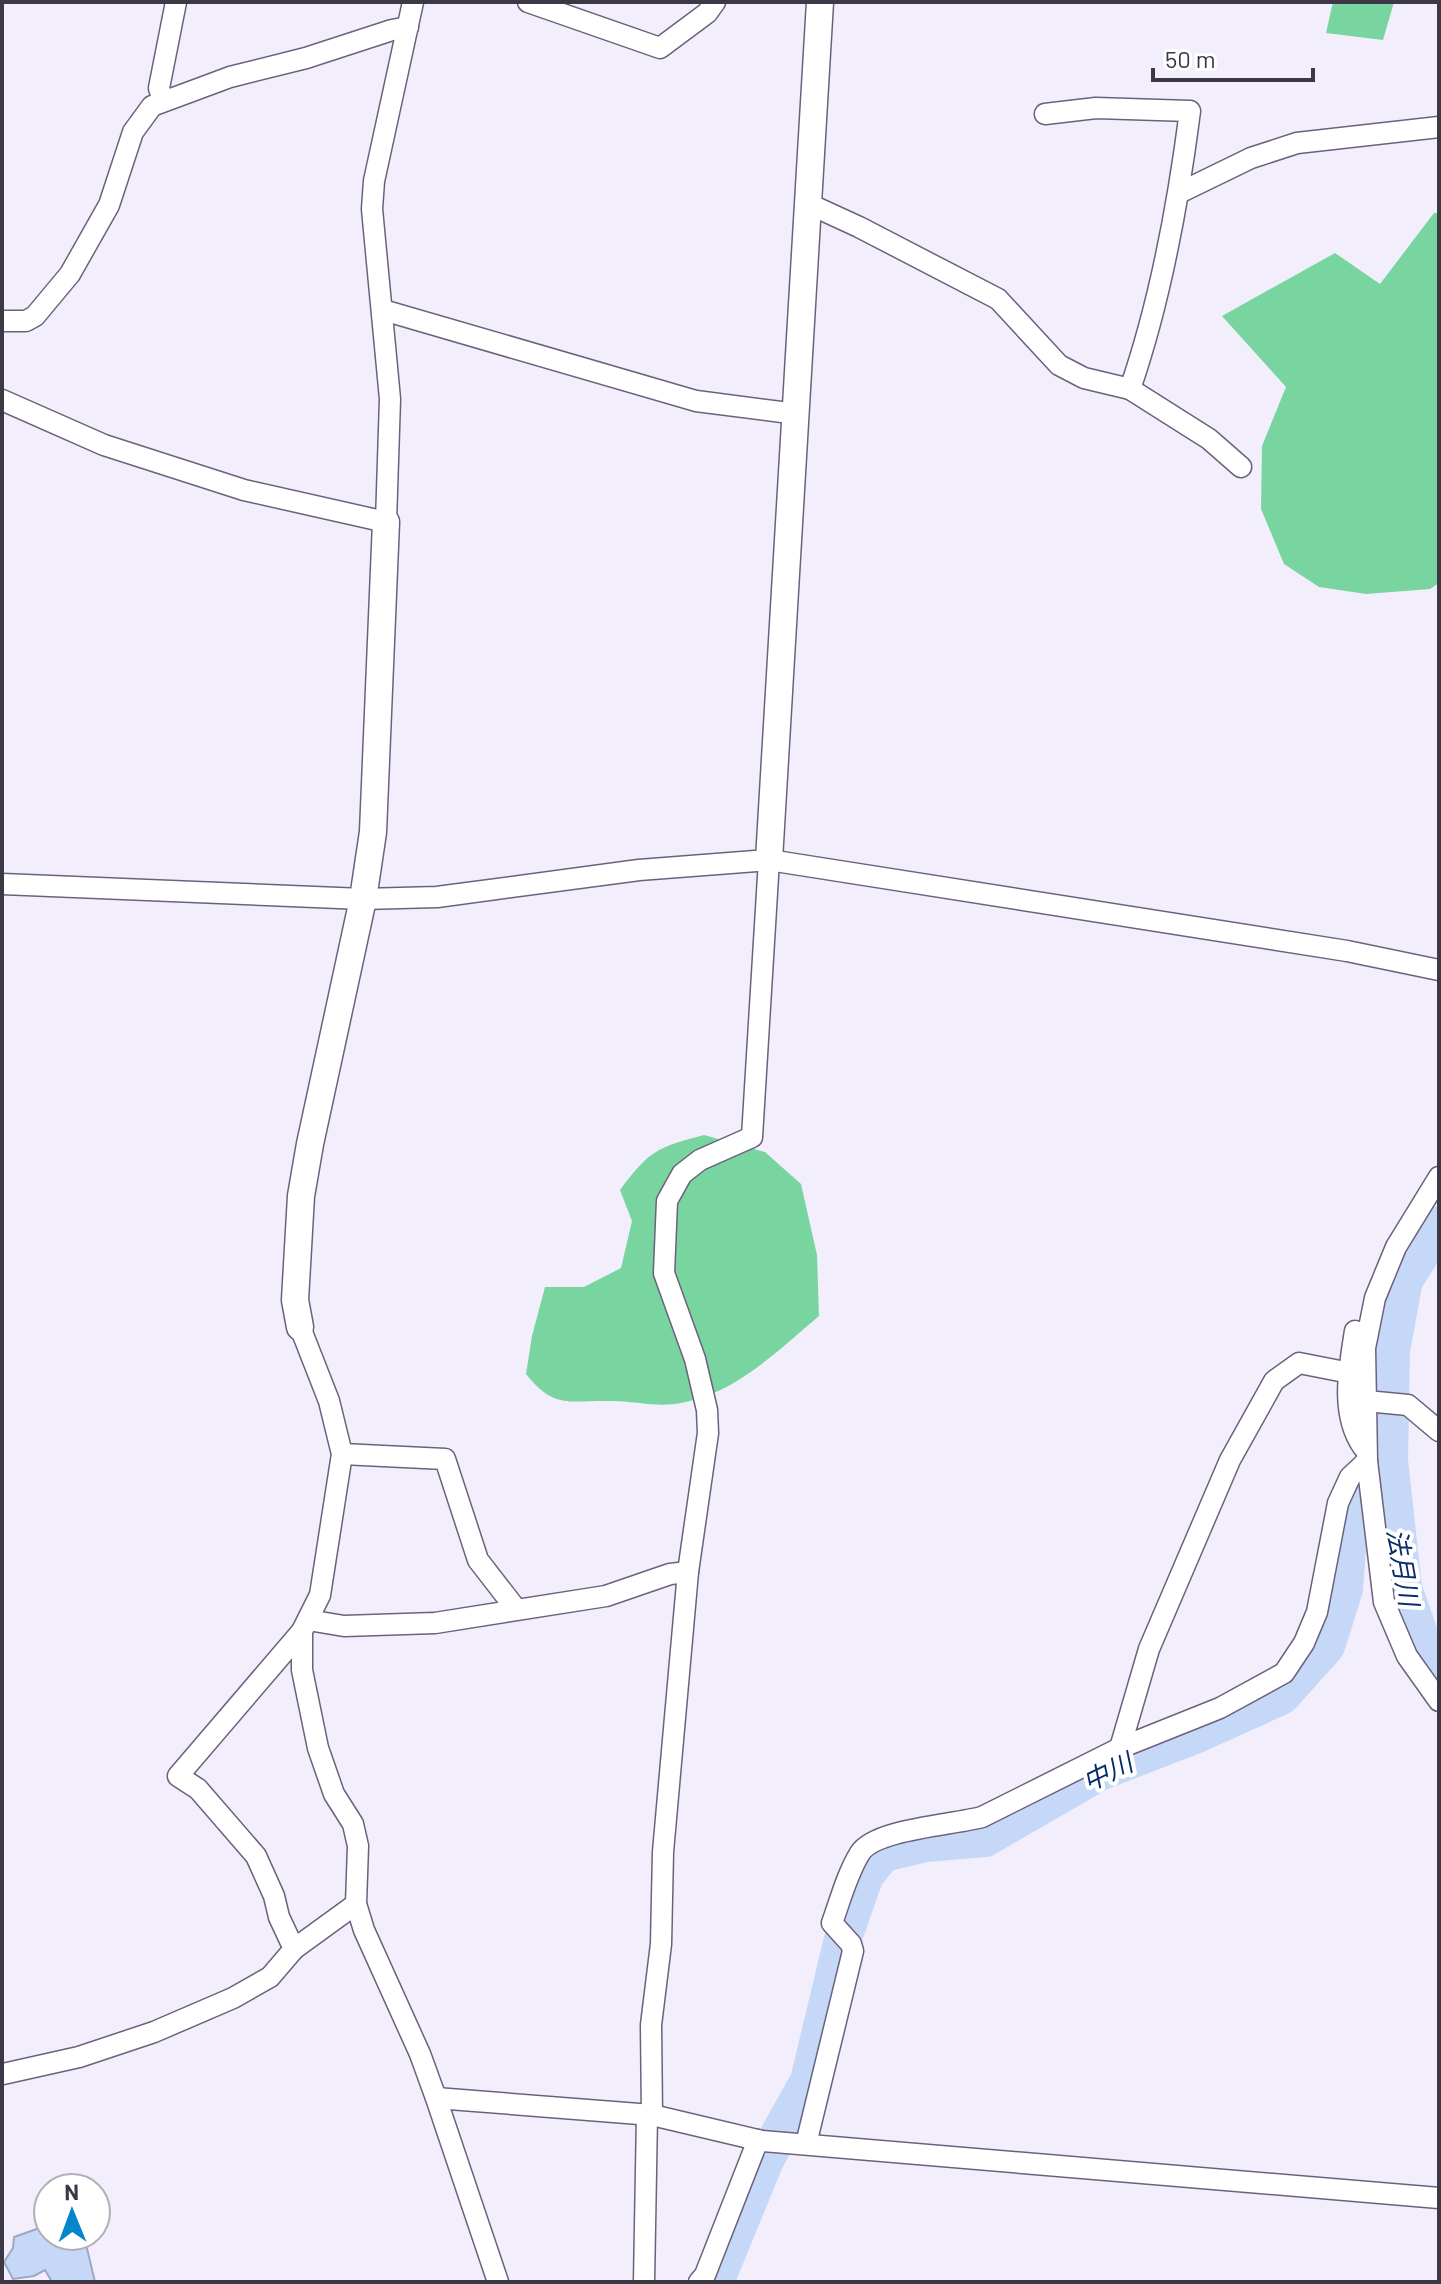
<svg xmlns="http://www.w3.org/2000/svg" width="1441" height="2284" font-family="Barlow,'Noto Sans JP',sans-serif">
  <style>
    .green { fill: #78d5a0 }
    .water { fill: #c6d8f7; stroke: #9da8c2; stroke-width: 2 }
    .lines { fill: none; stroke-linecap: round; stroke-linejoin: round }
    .river { stroke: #c6d8f7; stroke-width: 38 }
    .minor-casing { stroke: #6c617d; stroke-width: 23 }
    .tertiary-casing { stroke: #6c617d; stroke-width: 29 }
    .minor { stroke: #fff; stroke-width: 20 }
    .tertiary { stroke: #fff; stroke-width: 26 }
    .labels { text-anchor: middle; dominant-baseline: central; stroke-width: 8; stroke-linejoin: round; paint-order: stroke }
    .water-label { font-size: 26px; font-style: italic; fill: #082c6c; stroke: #fff }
  </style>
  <rect width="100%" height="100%" fill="#f3eefb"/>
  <g class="green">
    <polygon points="1333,2 1394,2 1383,40 1326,33"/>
    <polygon points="1434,213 1439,213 1439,583 1430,589 1366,594 1319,587 1284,564 1261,509 1262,446 1286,387 1222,316 1335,253 1380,284"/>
    <path d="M 704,1135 L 765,1152 L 801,1184 L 817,1255 L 819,1316 C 777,1351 737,1393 681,1403 C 658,1408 630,1400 607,1401 C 567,1401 553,1408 526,1374 L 532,1336 L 545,1287 L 584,1287 L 621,1268 L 632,1221 L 620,1190 C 649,1151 657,1147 704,1135 Z"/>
  </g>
  <polygon class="water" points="48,2225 48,2236 84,2236 95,2282 52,2282 45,2270 34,2276 13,2279 4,2262 13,2248 14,2237"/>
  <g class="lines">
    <g class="river">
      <polyline points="1439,1225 1404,1280 1391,1350 1389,1460 1403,1588 1425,1651 1439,1667"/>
      <polyline points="715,2282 765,2160 809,2081 844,1935 865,1875 883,1853 926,1843 985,1838 1099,1772 1197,1734 1281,1696 1326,1646 1344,1589 1350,1509 1389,1460"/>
    </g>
    <defs>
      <g id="minor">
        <polyline points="528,2 660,48 707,13 715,2"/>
        <polyline points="163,101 159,88 176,2"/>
        <polyline points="1179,193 1251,158 1297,143 1439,127"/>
        <path d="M 809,204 L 859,227 L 998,299 L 1059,365 L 1084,378 L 1130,389 C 1161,299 1178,205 1190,111 L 1096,108 L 1045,114"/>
        <polyline points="383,310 696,401 797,414"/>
        <polyline points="2,321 26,321 35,316 70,274 109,205 133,132 152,106 230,77 306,58 392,30 408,27"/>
        <polyline points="1130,389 1209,439 1241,467"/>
        <polyline points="2,400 104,445 244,490 386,522 390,399 372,209 374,181 413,2"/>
        <polyline points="2,884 363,899 437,897 639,870 769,860 1347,951 1439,970"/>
        <polyline points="1439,1177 1396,1247 1375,1298 1365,1348 1367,1461 1384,1602 1407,1656 1439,1701"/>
        <polyline points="300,1327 329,1401 342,1454 320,1595 302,1631 302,1670 318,1748 334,1794 353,1824 358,1846 356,1904 364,1930 420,2054 436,2098 498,2282"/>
        <path d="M 1355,1331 C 1349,1369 1340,1414 1363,1447"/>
        <polyline points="1366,1401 1408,1405 1439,1431"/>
        <polyline points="342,1454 445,1459 478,1560 516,1609"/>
        <polyline points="308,1620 344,1626 435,1623 606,1596 670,1574 688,1572"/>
        <polyline points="1120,1748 1149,1649 1230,1460 1274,1381 1299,1363 1350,1373"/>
        <polyline points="294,1949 279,1917 274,1896 256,1856 198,1789 178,1776 302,1631"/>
        <polyline points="3,2074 79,2057 154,2032 233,1998 270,1977 294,1949 356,1904"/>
        <polyline points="436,2098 652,2115 762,2141 1439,2198"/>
        <polyline points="652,2115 651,2025 661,1944 663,1852 688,1572 708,1433 707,1410 695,1359 664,1273 667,1201 682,1174 700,1160 752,1137 769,860"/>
        <path d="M 806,2144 L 853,1951 L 851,1944 L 832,1923 C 840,1901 847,1874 860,1853 C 875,1829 953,1825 982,1817 L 1120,1748 L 1220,1708 L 1284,1673 L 1304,1643 L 1317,1612 L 1338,1503 L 1350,1477 L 1367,1461"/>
        <polyline points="644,2282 647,2115"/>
        <polyline points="699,2282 705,2275 758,2140"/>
      </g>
      <g id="tertiary">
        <polyline points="769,860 820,2"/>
        <polyline points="300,1327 295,1300 301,1196 310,1144 363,899 373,832 386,522"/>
      </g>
    </defs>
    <use href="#minor" class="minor-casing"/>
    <use href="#tertiary" class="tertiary-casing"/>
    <use href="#minor" class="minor"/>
    <use href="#tertiary" class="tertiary"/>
  </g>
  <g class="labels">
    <g class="water-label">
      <text transform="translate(1404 1567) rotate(80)">法月川</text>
      <text transform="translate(1107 1771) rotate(-26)">中川</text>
    </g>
  </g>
  <rect width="1441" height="2284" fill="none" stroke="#3d3845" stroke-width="8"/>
  <g transform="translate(72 2212) rotate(359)"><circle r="38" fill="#ffffff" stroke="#b1afb5" stroke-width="2"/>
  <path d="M0-6L14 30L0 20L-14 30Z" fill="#0486cd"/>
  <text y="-12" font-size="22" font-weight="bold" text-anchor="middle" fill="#3d3845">N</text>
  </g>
  <path d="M1153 68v12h160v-12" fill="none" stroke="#3d3845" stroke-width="4"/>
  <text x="1165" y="68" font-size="24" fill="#3d3845" stroke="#ffffff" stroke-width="6" paint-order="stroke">50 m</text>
</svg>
